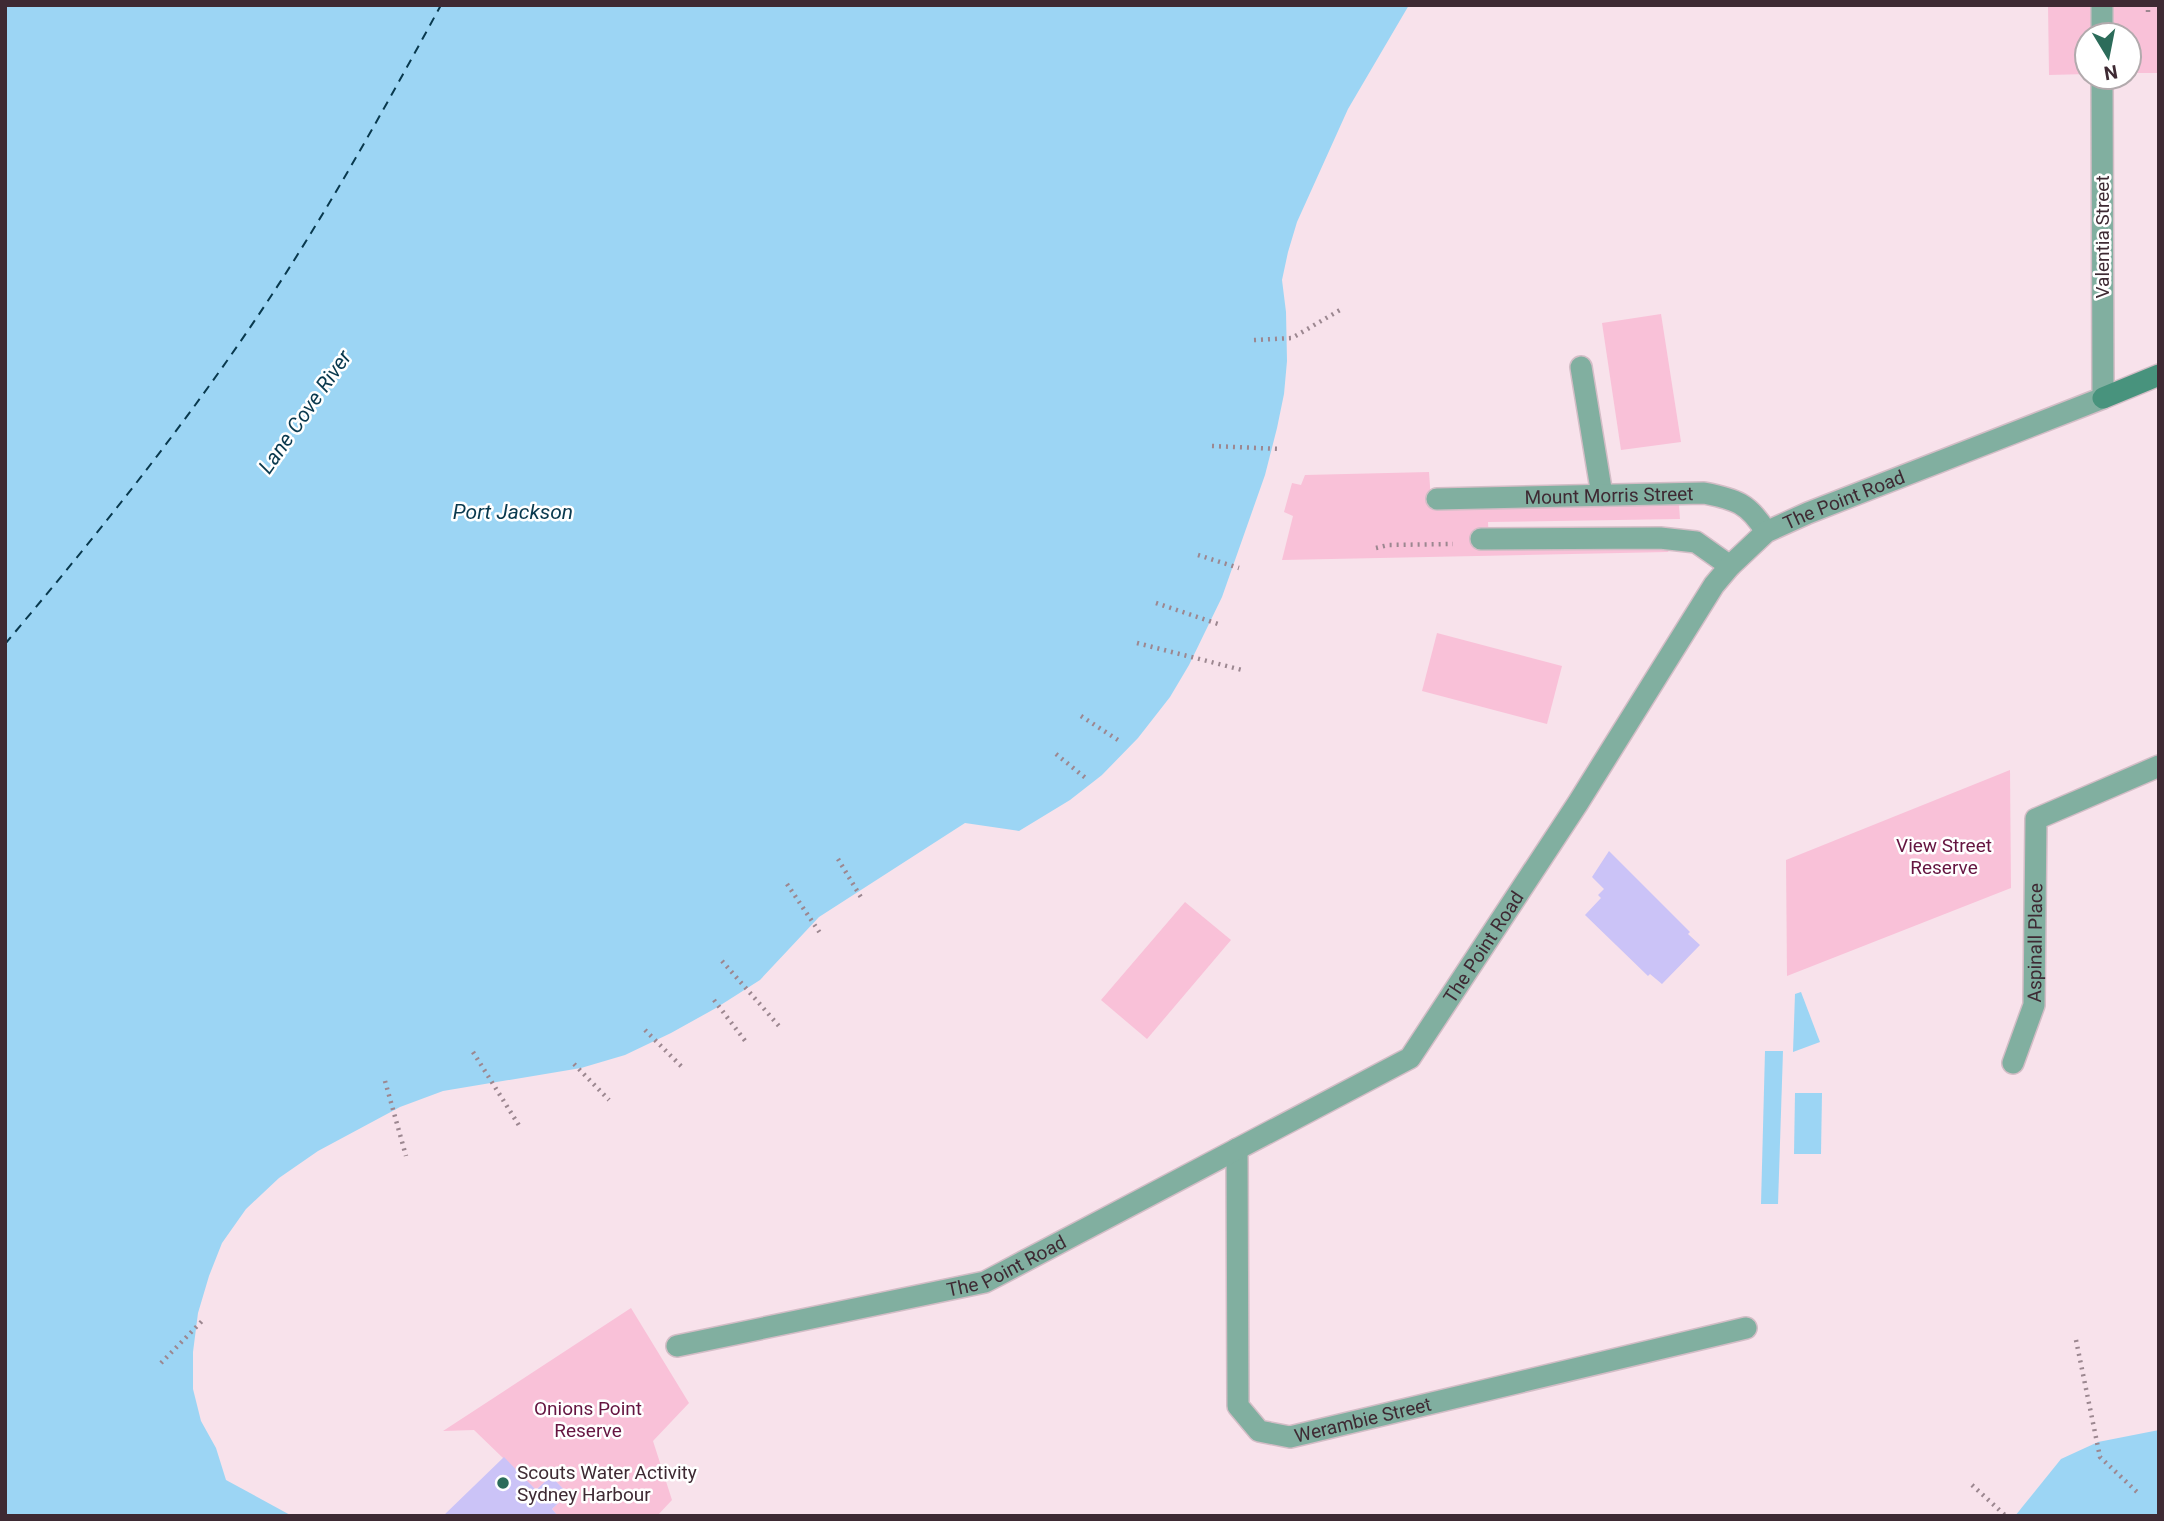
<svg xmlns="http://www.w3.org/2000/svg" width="2164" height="1521" font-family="Roboto,sans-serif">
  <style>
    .green { fill: #f9c1d8 }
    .water { fill: #9cd5f4 }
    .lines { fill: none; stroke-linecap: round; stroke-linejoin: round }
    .ferry { stroke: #09394e; stroke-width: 2; stroke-dasharray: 9 7; stroke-linecap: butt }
    .building { fill: #cbc3f7 }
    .lane-casing { stroke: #d3bdc6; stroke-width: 24 }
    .street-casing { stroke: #d3bdc6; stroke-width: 24 }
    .secondary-casing { stroke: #d3bdc6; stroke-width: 24 }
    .path { stroke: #9c8790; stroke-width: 4.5; stroke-dasharray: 2 5; stroke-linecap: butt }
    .lane { stroke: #81afa0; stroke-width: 21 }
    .street { stroke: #81afa0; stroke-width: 21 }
    .secondary { stroke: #48937d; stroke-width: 21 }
    .poi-dot { fill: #2c6c5a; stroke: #fff; stroke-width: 2.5 }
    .labels { text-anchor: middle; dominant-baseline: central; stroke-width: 5; stroke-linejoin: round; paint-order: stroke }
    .street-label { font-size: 19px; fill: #3e2a33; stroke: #fff }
    .park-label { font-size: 19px; fill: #651541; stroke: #fff }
    .poi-label { font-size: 19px; fill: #3e2a33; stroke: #fff; text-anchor: start }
    .water-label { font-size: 21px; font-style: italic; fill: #09394e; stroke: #fff }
  </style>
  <rect width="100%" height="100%" fill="#f8e2eb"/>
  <g class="green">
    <polygon points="2048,5 2159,5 2159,73 2129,73 2129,35 2087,35 2087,74 2049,75"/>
    <polygon points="1661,314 1681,442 1621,450 1602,323"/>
    <polygon points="1429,472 1431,500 1436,507 1679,505 1680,519 1488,522 1489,546 1672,545 1668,552 1282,560 1293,516 1284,512 1292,483 1301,485 1305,475"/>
    <polygon points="1437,633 1562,666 1547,724 1422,691"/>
    <polygon points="2010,770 2011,888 1787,976 1786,860"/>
    <polygon points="1185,902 1231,940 1147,1039 1101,1000"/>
    <polygon points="631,1308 689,1403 653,1441 672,1500 657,1516 558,1516 552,1509 568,1494 551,1476 536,1490 474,1430 443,1431"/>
  </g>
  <g class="water">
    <polygon points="5,5 1409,5 1348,109 1297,222 1288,252 1282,280 1286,312 1287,361 1284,394 1277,428 1265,475 1222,597 1189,665 1170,697 1138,738 1102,775 1070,800 1019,831 965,823 819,917 760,980 716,1008 671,1033 625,1055 581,1068 443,1091 400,1107 318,1151 279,1178 246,1209 222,1243 209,1276 198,1313 193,1352 193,1389 201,1421 216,1448 226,1480 292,1516 5,1516"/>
    <polygon points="1801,992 1820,1042 1793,1052 1795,994"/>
    <polygon points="1765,1051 1783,1051 1778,1204 1761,1204"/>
    <polygon points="1795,1093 1822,1093 1821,1154 1794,1154"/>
    <polygon points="2159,1430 2159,1516 2015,1516 2061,1459 2098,1442"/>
  </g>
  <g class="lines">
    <path class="ferry" d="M 5,644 C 91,542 174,439 249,329 C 320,225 381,115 441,5"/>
  </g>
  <g class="building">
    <polygon points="1609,851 1690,932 1688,934 1700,945 1662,984 1650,974 1648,976 1585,915 1601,898 1598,895 1604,889 1592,877"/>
    <polygon points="504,1457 536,1490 551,1476 568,1494 552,1509 558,1516 443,1516"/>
  </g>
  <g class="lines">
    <defs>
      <g id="lane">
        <polyline points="1581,367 1602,495"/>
        <polyline points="1481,539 1660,538 1696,542 1730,566"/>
      </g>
      <g id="street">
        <polyline points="2102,5 2102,35"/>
        <path id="s1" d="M 1437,499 L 1704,493 C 1735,499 1749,503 1766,532"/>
        <path id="s2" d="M 2013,1063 L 2034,1005 L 2036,819 L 2159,766"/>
        <path id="s3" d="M 1237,1149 L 1238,1406 L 1259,1431 L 1290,1437 L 1746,1328"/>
        <path id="s4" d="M 677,1346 L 985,1282 L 1410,1058 L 1578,803 L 1714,585 L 1730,566 L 1766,532 L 1808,513 L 2103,398 L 2102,77"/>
      </g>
      <polyline id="secondary" points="2103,398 2159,375"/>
    </defs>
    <use href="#lane" class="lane-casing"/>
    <use href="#street" class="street-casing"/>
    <use href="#secondary" class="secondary-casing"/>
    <g class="path">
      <polyline points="2148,12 2148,5"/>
      <polyline points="1254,340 1292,338 1340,310"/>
      <polyline points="1212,446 1281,449"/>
      <polyline points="1376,548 1388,545 1453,544"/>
      <polyline points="1198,555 1239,568"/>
      <polyline points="1156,603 1218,624"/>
      <polyline points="1137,643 1242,670"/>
      <polyline points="1081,716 1121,742"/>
      <polyline points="1056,754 1088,780"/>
      <polyline points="838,859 862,899"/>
      <polyline points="787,884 822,936"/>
      <polyline points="722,961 779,1026"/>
      <polyline points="714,1000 746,1042"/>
      <polyline points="645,1030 684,1069"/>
      <polyline points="473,1052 520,1127"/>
      <polyline points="574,1064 609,1100"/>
      <polyline points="385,1081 406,1156"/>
      <polyline points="2076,1340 2100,1457 2137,1492"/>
      <polyline points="161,1363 205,1318"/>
      <polyline points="1972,1485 2006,1516"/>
    </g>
    <use href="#lane" class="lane"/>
    <use href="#street" class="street"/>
    <use href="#secondary" class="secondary"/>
  </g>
  <circle class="poi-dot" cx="503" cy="1483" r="7"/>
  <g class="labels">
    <g class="street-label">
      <text transform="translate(2102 237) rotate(-90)">Valentia Street</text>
      <text stroke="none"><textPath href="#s1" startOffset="172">Mount Morris Street</textPath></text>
      <text stroke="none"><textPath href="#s4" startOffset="1516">The Point Road</textPath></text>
      <text stroke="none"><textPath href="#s2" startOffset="124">Aspinall Place</textPath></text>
      <text stroke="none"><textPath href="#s4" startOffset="928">The Point Road</textPath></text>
      <text stroke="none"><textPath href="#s4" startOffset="340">The Point Road</textPath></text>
      <text stroke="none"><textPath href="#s3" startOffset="396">Werambie Street</textPath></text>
    </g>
    <g class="park-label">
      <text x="1944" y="845">View Street<tspan x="1944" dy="22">Reserve</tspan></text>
      <text x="588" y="1408">Onions Point<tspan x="588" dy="22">Reserve</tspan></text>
    </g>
    <g class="poi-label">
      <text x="517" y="1472">Scouts Water Activity<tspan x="517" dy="22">Sydney Harbour</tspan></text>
    </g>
    <g class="water-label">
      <text transform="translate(305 412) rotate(-55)">Lane Cove River</text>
      <text x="513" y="512">Port Jackson</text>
    </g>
  </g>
  <rect width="2164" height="1521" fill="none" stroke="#3e2a33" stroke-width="14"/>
  <g transform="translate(2108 56) rotate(170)"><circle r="33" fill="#ffffff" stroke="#b2aaad" stroke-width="2"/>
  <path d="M0-5L12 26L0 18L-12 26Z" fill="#2c6c5a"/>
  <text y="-10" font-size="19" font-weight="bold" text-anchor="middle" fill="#3e2a33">N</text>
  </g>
</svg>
